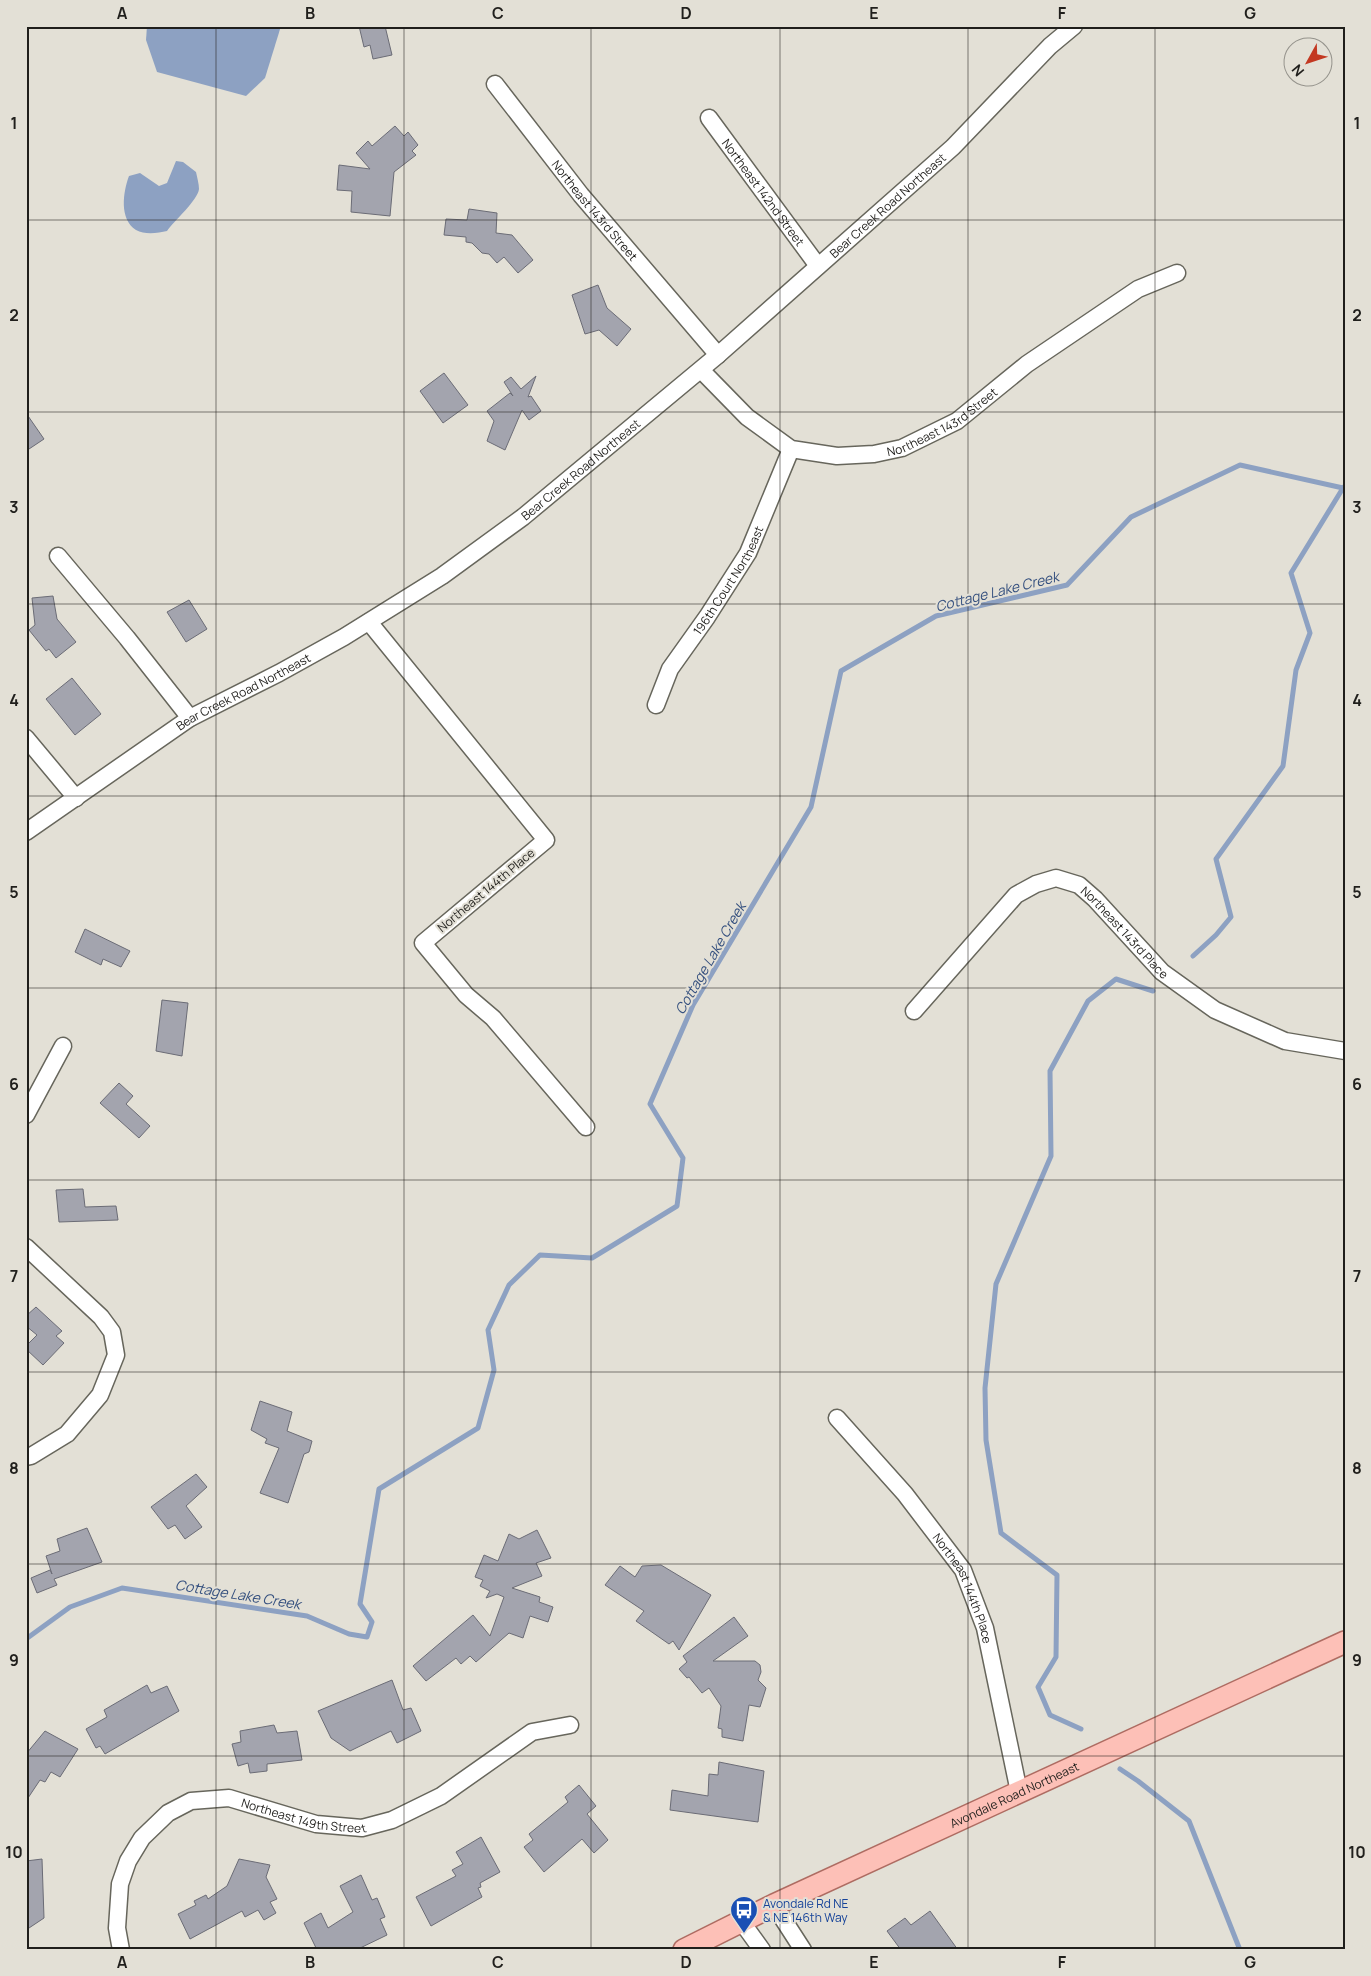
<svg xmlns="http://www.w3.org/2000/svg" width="1371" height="1976" font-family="Manrope,sans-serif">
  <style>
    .water { fill: #8da1c2 }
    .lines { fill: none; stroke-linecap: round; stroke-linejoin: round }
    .stream { stroke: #8da1c2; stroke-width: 5 }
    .building { fill: #a3a4ae; stroke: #6b6c76 }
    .minor-casing { stroke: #67665c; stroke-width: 19 }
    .major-casing { stroke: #ae6c62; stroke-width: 24 }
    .minor { stroke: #fff; stroke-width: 16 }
    .major { stroke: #fdc0b7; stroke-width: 21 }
    .grid { fill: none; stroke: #201f1c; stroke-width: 1; stroke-opacity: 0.55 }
    .labels { text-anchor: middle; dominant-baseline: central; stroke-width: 4; stroke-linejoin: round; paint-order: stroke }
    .street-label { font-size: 12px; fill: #201f1c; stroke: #e3e0d6 }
    .transit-label { font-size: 12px; fill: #164399; stroke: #e3e0d6; text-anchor: start }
    .water-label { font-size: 14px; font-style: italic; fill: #36517f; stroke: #e3e0d6 }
    .neatline { fill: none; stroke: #201f1c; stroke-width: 2 }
    .grid-label { font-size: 16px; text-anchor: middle; font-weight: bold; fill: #201f1c }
  </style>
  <rect width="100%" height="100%" fill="#e3e0d6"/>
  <g class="water">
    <polygon points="147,26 281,26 265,78 246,96 157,72 146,40"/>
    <path d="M 176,161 L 183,162 L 196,172 C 197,177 199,184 199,189 C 198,200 174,221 167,231 C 158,233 145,235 136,230 C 119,219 123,192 129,176 L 140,173 L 159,186 L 167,183 Z"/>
  </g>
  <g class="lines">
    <g class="stream">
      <polyline points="1193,956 1216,935 1231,917 1216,859 1283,766 1296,670 1310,633 1291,573 1343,488"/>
      <polyline points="26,1639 70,1607 122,1588 307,1616 349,1634 367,1637 372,1622 360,1604 379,1489 478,1428 494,1370 488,1330 509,1285 540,1255 592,1258 677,1206 683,1158 650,1104 693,1005 811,807 841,671 936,616 1067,585 1131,517 1240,465 1343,488 1345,486"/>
      <polyline points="1081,1729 1050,1715 1038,1687 1056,1657 1057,1575 1001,1533 986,1440 985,1388 996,1284 1051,1156 1050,1071 1088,1001 1116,979 1153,991"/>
      <polyline points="1120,1769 1138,1781 1189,1821 1240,1950"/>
    </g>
  </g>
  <g class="building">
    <polygon points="359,26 385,26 392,55 373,59 370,45 364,47"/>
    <polygon points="395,126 404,136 408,132 418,145 412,151 416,155 394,172 390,216 351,212 352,191 337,190 339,165 370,169 356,153 368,141 372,146"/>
    <polygon points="469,209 497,213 496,233 512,235 533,260 518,273 504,257 497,263 489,254 482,253 472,243 466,242 466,237 444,235 446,219 467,220"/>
    <polygon points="598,285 607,308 631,329 617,346 599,330 585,334 572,295"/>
    <polygon points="444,373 468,405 443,423 420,391"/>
    <polygon points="536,376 528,397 531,396 541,411 529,420 522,410 505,450 487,441 494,421 487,411 510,393 513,396 504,382 511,377 521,389"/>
    <polygon points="26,413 44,439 26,451"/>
    <polygon points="53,596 57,619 76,642 56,658 49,649 46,651 29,630 35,625 32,598"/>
    <polygon points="189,600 207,629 186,642 167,612"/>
    <polygon points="72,678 101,714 75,735 46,699"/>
    <polygon points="85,929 130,951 121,967 103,959 101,965 75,952"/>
    <polygon points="162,1000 188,1003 182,1056 156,1051"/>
    <polygon points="119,1083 133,1096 126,1104 150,1126 139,1138 100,1103"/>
    <polygon points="83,1189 85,1207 116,1206 118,1220 59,1222 56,1190"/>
    <polygon points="36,1307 62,1331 56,1336 64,1343 43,1365 26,1349 26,1346 37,1335 26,1326 26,1316"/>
    <polygon points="260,1401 292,1412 287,1431 312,1441 309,1452 304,1454 288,1503 260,1493 279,1448 265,1443 267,1439 251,1430"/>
    <polygon points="196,1474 207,1487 186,1506 202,1527 185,1539 175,1525 168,1529 151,1507"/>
    <polygon points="87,1528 102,1562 54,1579 57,1585 37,1593 31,1578 50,1570 52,1574 46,1556 60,1551 57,1539"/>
    <polygon points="537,1530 551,1558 536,1563 542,1576 512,1588 540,1597 539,1602 553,1607 548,1622 530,1616 523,1638 509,1633 476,1662 470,1656 461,1664 456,1658 426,1681 413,1666 473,1615 490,1636 504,1597 497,1594 486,1598 490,1591 480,1586 483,1580 475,1577 484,1555 498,1561 509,1534 519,1539"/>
    <polygon points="661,1565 711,1595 679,1650 673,1641 669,1644 636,1621 644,1611 605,1585 620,1566 635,1577 642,1566"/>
    <polygon points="734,1617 748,1636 713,1661 755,1661 760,1665 761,1672 758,1680 766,1688 760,1707 749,1705 743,1741 722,1737 722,1729 718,1728 721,1706 709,1688 702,1693 689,1677 687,1678 679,1669 687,1662 683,1656"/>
    <polygon points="392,1680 403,1710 411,1708 421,1731 397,1743 391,1731 350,1751 331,1738 318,1711"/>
    <polygon points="147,1685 151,1693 167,1686 179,1711 105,1754 100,1746 96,1748 86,1729 107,1717 104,1710"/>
    <polygon points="274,1725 277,1733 297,1731 302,1760 267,1764 267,1771 250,1773 248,1763 238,1766 232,1744 241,1742 240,1731"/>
    <polygon points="45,1731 78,1749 60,1777 51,1772 45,1782 40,1780 26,1801 26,1754"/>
    <polygon points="719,1762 764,1771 758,1822 670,1810 672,1790 708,1796 709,1774 718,1775"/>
    <polygon points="579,1785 596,1806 587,1814 608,1840 594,1853 582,1839 544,1872 524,1847 533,1840 529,1834 568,1802 565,1797"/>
    <polygon points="481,1837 500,1872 480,1883 481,1887 478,1888 482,1897 431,1926 416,1897 456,1876 452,1870 463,1864 456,1852"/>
    <polygon points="42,1859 44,1918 26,1930 26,1861"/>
    <polygon points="239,1859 270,1865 266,1877 277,1899 270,1902 276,1913 264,1920 258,1910 245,1917 242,1911 190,1939 178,1914 196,1905 194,1901 206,1895 208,1899 227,1886"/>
    <polygon points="361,1875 372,1900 377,1898 385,1917 380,1919 387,1935 356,1950 317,1950 304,1923 321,1913 328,1928 353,1912 340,1886"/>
    <polygon points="930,1911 958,1950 901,1950 887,1931 905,1918 911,1925"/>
  </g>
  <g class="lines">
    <defs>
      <g id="minor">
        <path id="s1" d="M 495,84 L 581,195 L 718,355"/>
        <path id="s2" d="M 709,118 L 818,266"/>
        <path id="s3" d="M 701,370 L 747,417 L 791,449 L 837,456 L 874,454 L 902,448 L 957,421 L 1027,364 L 1138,289 L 1177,273"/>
        <polyline points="58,556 127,638 190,718"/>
        <polyline points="369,622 546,840 423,943 466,995 493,1018 586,1127"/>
        <path id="s4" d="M 656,705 L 670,669 L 707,617 L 748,553 L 791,449"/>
        <polyline points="26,738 76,798"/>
        <path id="s5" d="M 26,832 L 190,718 L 279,673 L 344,637 L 442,576 L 523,517 L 718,355 L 953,147 L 1050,46 L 1074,26"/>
        <path id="s6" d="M 914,1011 L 1016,895 L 1036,884 L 1056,878 L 1079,885 L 1095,899 L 1162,972 L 1215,1010 L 1285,1041 L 1345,1051"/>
        <polyline points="26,1115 63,1046"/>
        <polyline points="26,1247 101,1317 112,1332 116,1355 100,1395 67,1434 31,1456 26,1457"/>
        <path id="s7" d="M 837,1418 L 905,1494 L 963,1570 L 985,1628 L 1019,1792"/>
        <polyline points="774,1905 803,1950"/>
        <polyline points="741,1921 762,1950"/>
        <path id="s8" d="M 121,1950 L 117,1928 L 120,1884 L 128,1861 L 142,1838 L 168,1813 L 191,1801 L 229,1798 L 316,1824 L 362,1828 L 392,1820 L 441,1796 L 532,1732 L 570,1725"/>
      </g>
      <g id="major">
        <path id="s9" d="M 684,1950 L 774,1905 L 1345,1642"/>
      </g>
    </defs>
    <use href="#minor" class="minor-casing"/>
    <use href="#major" class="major-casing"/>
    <use href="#minor" class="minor"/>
    <use href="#major" class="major"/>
  </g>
  <path class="grid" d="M 216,26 L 216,1950M 404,26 L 404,1950M 591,26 L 591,1950M 780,26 L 780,1950M 968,26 L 968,1950M 1155,26 L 1155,1950M 26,220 L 1345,220M 26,412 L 1345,412M 26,604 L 1345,604M 26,796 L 1345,796M 26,988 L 1345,988M 26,1180 L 1345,1180M 26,1372 L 1345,1372M 26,1564 L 1345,1564M 26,1756 L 1345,1756"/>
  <defs>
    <symbol id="bus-pin" viewBox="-11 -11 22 30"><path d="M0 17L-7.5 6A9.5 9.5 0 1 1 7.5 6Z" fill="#1a4fb4" stroke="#e3e0d6"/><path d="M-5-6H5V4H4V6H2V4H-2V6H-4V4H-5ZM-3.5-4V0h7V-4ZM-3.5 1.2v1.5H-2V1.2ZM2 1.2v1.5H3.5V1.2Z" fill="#fff"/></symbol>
  </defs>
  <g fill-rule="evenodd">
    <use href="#bus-pin" x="728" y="1894" width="32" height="43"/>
  </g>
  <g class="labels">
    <g class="street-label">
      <text stroke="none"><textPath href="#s2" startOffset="92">Northeast 142nd Street</textPath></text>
      <text stroke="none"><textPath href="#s5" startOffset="1069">Bear Creek Road Northeast</textPath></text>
      <text stroke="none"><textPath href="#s1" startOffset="161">Northeast 143rd Street</textPath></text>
      <text stroke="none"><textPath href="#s3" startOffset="280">Northeast 143rd Street</textPath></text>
      <text stroke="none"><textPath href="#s5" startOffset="664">Bear Creek Road Northeast</textPath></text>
      <text stroke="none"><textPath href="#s4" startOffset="145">196th Court Northeast</textPath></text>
      <text stroke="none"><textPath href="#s5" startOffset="259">Bear Creek Road Northeast</textPath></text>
      <text transform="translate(486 890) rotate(-40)">Northeast 144th Place</text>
      <text stroke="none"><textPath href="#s6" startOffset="288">Northeast 143rd Place</textPath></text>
      <text stroke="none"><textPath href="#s7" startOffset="214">Northeast 144th Place</textPath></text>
      <text stroke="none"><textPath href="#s9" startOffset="365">Avondale Road Northeast</textPath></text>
      <text stroke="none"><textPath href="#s8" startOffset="295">Northeast 149th Street</textPath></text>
    </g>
    <g class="transit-label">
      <text x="763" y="1903">Avondale Rd NE<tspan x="763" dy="14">&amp; NE 146th Way</tspan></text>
    </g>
    <g class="water-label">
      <text transform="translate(997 591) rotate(-14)">Cottage Lake Creek</text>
      <text transform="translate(710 958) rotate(-60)">Cottage Lake Creek</text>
      <text transform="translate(238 1594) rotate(9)">Cottage Lake Creek</text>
    </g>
  </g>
  <rect width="1371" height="1976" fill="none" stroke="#e3e0d6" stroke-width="55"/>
  <g transform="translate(1308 62) rotate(230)"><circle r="24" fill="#e3e0d6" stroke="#95938c"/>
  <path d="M0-4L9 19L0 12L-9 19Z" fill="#c33821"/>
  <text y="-8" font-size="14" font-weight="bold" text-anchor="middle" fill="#201f1c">N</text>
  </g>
  <rect x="28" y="28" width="1316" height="1920" class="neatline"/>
  <g class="grid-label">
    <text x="122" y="19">A</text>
    <text x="310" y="19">B</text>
    <text x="498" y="19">C</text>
    <text x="686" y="19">D</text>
    <text x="874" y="19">E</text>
    <text x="1062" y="19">F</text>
    <text x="1250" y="19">G</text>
    <text x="14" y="129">1</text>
    <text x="1357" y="129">1</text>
    <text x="14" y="321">2</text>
    <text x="1357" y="321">2</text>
    <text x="14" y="513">3</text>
    <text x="1357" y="513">3</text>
    <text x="14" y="706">4</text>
    <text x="1357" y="706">4</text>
    <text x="14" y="898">5</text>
    <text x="1357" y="898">5</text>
    <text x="14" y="1090">6</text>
    <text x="1357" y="1090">6</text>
    <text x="14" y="1282">7</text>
    <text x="1357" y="1282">7</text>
    <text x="14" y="1474">8</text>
    <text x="1357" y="1474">8</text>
    <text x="14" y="1666">9</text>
    <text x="1357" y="1666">9</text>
    <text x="14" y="1858">10</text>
    <text x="1357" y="1858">10</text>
    <text x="122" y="1968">A</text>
    <text x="310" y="1968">B</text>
    <text x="498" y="1968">C</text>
    <text x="686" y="1968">D</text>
    <text x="874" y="1968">E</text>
    <text x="1062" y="1968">F</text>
    <text x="1250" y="1968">G</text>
  </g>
</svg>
